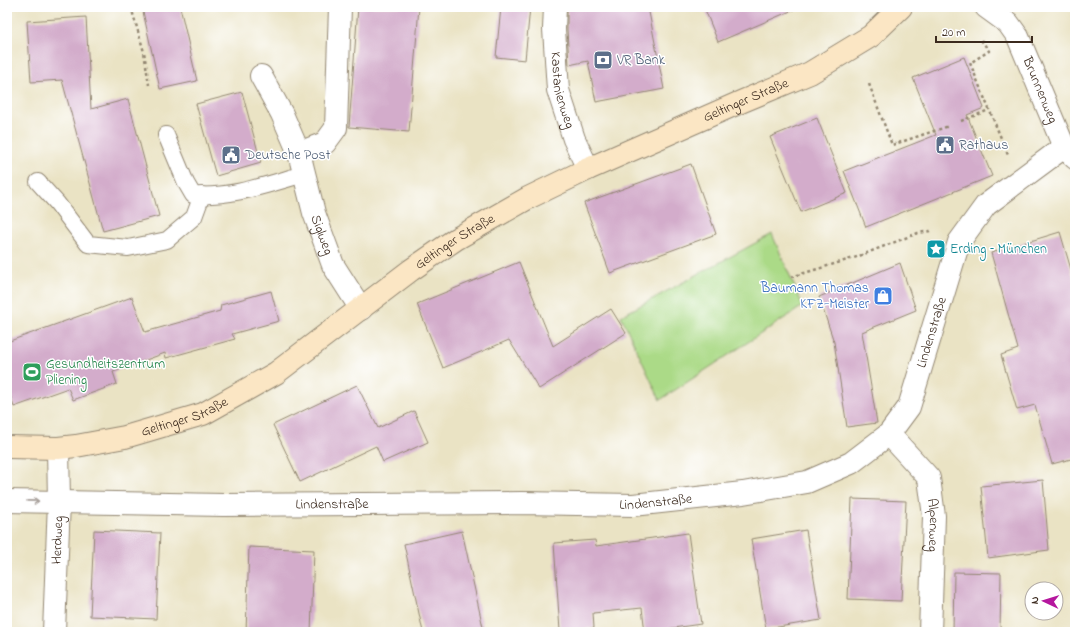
<svg xmlns="http://www.w3.org/2000/svg" width="1082" height="639" font-family="'Indie Flower',sans-serif">
  <style>
    .green { fill: #abda87; stroke: #738252 }
    .building { fill: #d3accb }
    .lines { fill: none; stroke-linecap: round; stroke-linejoin: round }
    .lane-casing { stroke: #928671; stroke-width: 18 }
    .street-casing { stroke: #928671; stroke-width: 24 }
    .secondary-casing { stroke: #928671; stroke-width: 24 }
    .path { stroke: #928671; stroke-width: 2.5; stroke-dasharray: 3 3; stroke-linecap: butt }
    .lane { stroke: #fff; stroke-width: 16 }
    .street { stroke: #fff; stroke-width: 22 }
    .secondary { stroke: #fbe6c4; stroke-width: 22 }
    .oneway { stroke: #a79f9a }
    .labels { text-anchor: middle; dominant-baseline: central; stroke-width: 3; stroke-linejoin: round; paint-order: stroke }
    .service-label { font-size: 14px; fill: #4e5e75; stroke: #fff; text-anchor: start }
    .street-label { font-size: 14px; fill: #3b2a1e; stroke: #fff }
    .culture-label { font-size: 14px; fill: #0d838f; stroke: #fff; text-anchor: start }
    .shop-label { font-size: 14px; fill: #366cbe; stroke: #fff; text-anchor: end }
    .leisure-label { font-size: 14px; fill: #27864d; stroke: #fff; text-anchor: start }
  </style>
  <rect width="100%" height="100%" fill="#fff"/>
  <filter id="ink" filterUnits="userSpaceOnUse"><feTurbulence type="fractalNoise" baseFrequency=".025" numOctaves="2"/><feDisplacementMap in="SourceGraphic" scale="8" xChannelSelector="R" yChannelSelector="G"/><feConvolveMatrix kernelMatrix="1 2 1 2 8 2 1 2 1" color-interpolation-filters="sRGB"/></filter>
  <filter id="wash" filterUnits="userSpaceOnUse"><feTurbulence type="fractalNoise" baseFrequency=".012" numOctaves="4" result="noise"/><feDisplacementMap in="SourceGraphic" scale="16" xChannelSelector="R" yChannelSelector="G"/><feGaussianBlur stdDeviation="0.9" result="paint"/><feColorMatrix in="noise" values="0 0 0 0 0 0 0 0 0 0 0 0 0 0 0 0 0 1.4 0 .05"/><feComposite in="paint" operator="in"/></filter>
  <g filter="url(#wash)">
    <rect width="100%" height="100%" fill="#eae3c4"/>
    <polygon class="green" points="772,234 803,306 660,400 621,316"/>
    <g id="blocks">
      <g class="building">
        <polygon points="142,7 180,7 197,81 160,89"/>
        <polygon points="358,7 419,7 409,132 349,127"/>
        <polygon points="501,7 530,7 525,60 496,57"/>
        <polygon points="567,7 648,7 664,89 596,102 588,61 569,65 567,29"/>
        <polygon points="704,7 800,7 718,42"/>
        <polygon points="86,17 91,109 128,99 159,216 103,231 62,80 31,82 27,21"/>
        <polygon points="964,57 984,108 967,115 992,176 866,227 844,171 936,135 913,78"/>
        <polygon points="242,92 261,163 216,176 196,104"/>
        <polygon points="817,118 847,193 801,212 770,137"/>
        <polygon points="691,164 716,234 610,273 584,203"/>
        <polygon points="1060,232 1075,283 1075,458 1052,464 1035,405 1017,410 1001,355 1018,349 991,253"/>
        <polygon points="519,262 553,346 611,309 626,333 539,389 509,340 443,368 417,304"/>
        <polygon points="900,263 916,310 862,332 877,423 847,427 834,342 819,297"/>
        <polygon points="271,291 279,321 232,334 235,339 166,358 165,353 113,372 117,384 73,400 68,388 14,407 7,386 7,342 132,297 145,332 220,311 221,305"/>
        <polygon points="357,385 378,428 414,411 428,442 383,462 376,446 300,482 273,425"/>
        <polygon points="1043,480 1049,550 988,558 981,486"/>
        <polygon points="852,499 906,501 901,601 848,599"/>
        <polygon points="94,530 160,533 156,619 90,616"/>
        <polygon points="806,530 821,620 766,629 751,539"/>
        <polygon points="462,531 484,632 423,632 404,544"/>
        <polygon points="688,533 701,624 645,632 642,608 593,613 594,628 560,631 554,543 595,540 596,546"/>
        <polygon points="249,547 314,550 311,632 246,632"/>
        <polygon points="954,572 1001,573 1000,632 953,632"/>
      </g>
    </g>
  </g>
  <g filter="url(#ink)">
    <use href="#blocks" fill-opacity="0" stroke="#928671" stroke-width="1"/>
    <g class="lines">
      <defs>
        <g id="lane">
          <path d="M 166,135 L 186,183 L 193,195 C 231,198 268,184 304,174"/>
          <polyline points="38,182 57,203 88,244 128,248 167,240 194,217 202,195"/>
        </g>
        <g id="street">
          <path id="s1" d="M 555,7 L 554,29 L 558,90 L 574,139 L 588,169"/>
          <path id="s2" d="M 986,7 L 1008,23 L 1018,37 L 1064,147 L 1075,158"/>
          <path id="s3" d="M 261,76 L 282,114 L 299,153 L 314,213 L 333,265 L 361,309"/>
          <polyline points="299,153 325,143 336,128 340,7"/>
          <path id="s4" d="M 889,434 L 929,478 L 934,516 L 930,632"/>
          <path id="s5" d="M 7,501 L 223,505 L 522,503 L 633,505 L 743,493 L 807,482 L 851,463 L 889,434 L 909,407 L 959,242 L 986,205 L 1064,147"/>
          <path id="s6" d="M 54,632 L 59,501 L 58,448"/>
        </g>
        <g id="secondary">
          <path id="s7" d="M 7,447 L 58,448 L 76,446 L 125,437 L 203,414 L 276,373 L 411,270 L 456,239 L 528,198 L 588,169 L 743,101 L 810,73 L 871,36 L 901,7"/>
        </g>
      </defs>
      <use href="#lane" class="lane-casing"/>
      <use href="#street" class="street-casing"/>
      <use href="#secondary" class="secondary-casing"/>
      <g class="path">
        <polyline points="131,7 144,52 149,85"/>
        <polyline points="950,7 959,9"/>
        <polyline points="981,40 989,51 970,63 1008,155"/>
        <polyline points="869,84 892,145 949,126"/>
        <polyline points="961,121 989,110"/>
        <polyline points="791,277 854,258 918,233 930,231 933,232"/>
      </g>
      <use href="#lane" class="lane"/>
      <use href="#street" class="street"/>
      <use href="#secondary" class="secondary"/>
    </g>
    <defs><path id="oneway-shaft" d="M-6 0H5M1.5-3L5.5 0L1.5 3" fill="none" stroke-width="1.6" stroke-linecap="round" stroke-linejoin="round"/></defs>
    <use class="oneway" href="#oneway-shaft" transform="translate(33 501) rotate(1)"/>
  </g>
  <defs>
    <symbol id="bank-square" viewBox="-11 -11 22 22"><rect x="-9" y="-9" width="18" height="18" rx="4" fill="#5c6f8a" stroke="#fff"/><path d="M-6-4H6V4H-6ZM0-2.3a2.3 2.3 0 1 0 0 4.6a2.3 2.3 0 1 0 0-4.6Z" fill="#fff"/></symbol>
    <symbol id="civic-square" viewBox="-11 -11 22 22"><rect x="-9" y="-9" width="18" height="18" rx="4" fill="#5c6f8a" stroke="#fff"/><path d="M-.6-6.5H3V-4.5H.6V-3L4-1V1h2V6H-6V1h2V-1L-.6-3ZM-1.2 2.5V6h2.4V2.5Z" fill="#fff"/></symbol>
    <symbol id="sight-square" viewBox="-11 -11 22 22"><rect x="-9" y="-9" width="18" height="18" rx="4" fill="#0f9aa8" stroke="#fff"/><path d="M0-6L1.8-2.2L6-1.7L2.9 1.2L3.7 5.4L0 3.3L-3.7 5.4L-2.9 1.2L-6-1.7L-1.8-2.2Z" fill="#fff"/></symbol>
    <symbol id="shop-square" viewBox="-11 -11 22 22"><rect x="-9" y="-9" width="18" height="18" rx="4" fill="#3f7fe0" stroke="#fff"/><path d="M-5-2.5h2.3a2.7 3.5 0 0 1 5.4 0H5L5.5 6h-11ZM-1.5-2.5h3a1.5 2.3 0 0 0-3 0Z" fill="#fff"/></symbol>
    <symbol id="stadium-square" viewBox="-11 -11 22 22"><rect x="-9" y="-9" width="18" height="18" rx="4" fill="#2e9e5b" stroke="#fff"/><path d="M0-5a6.5 5 0 1 0 0 10a6.5 5 0 1 0 0-10ZM-3.5-1.8h7v3.6h-7Z" fill="#fff"/></symbol>
  </defs>
  <g fill-rule="evenodd">
    <use href="#bank-square" x="592" y="49" width="22" height="22"/>
    <use href="#civic-square" x="934" y="134" width="22" height="22"/>
    <use href="#civic-square" x="220" y="144" width="22" height="22"/>
    <use href="#sight-square" x="925" y="238" width="22" height="22"/>
    <use href="#shop-square" x="872" y="285" width="22" height="22"/>
    <use href="#stadium-square" x="21" y="361" width="22" height="22"/>
  </g>
  <g class="labels">
    <g class="service-label">
      <text x="617" y="60">VR Bank</text>
      <text x="959" y="145">Rathaus</text>
      <text x="245" y="155">Deutsche Post</text>
    </g>
    <g class="street-label">
      <text stroke="none"><textPath href="#s1" startOffset="84">Kastanienweg</textPath></text>
      <text stroke="none"><textPath href="#s2" startOffset="102">Brunnenweg</textPath></text>
      <text stroke="none"><textPath href="#s7" startOffset="830">Geltinger Straße</textPath></text>
      <text stroke="none"><textPath href="#s3" startOffset="171">Siglweg</textPath></text>
      <text stroke="none"><textPath href="#s7" startOffset="506">Geltinger Straße</textPath></text>
      <text stroke="none"><textPath href="#s5" startOffset="1009">Lindenstraße</textPath></text>
      <text stroke="none"><textPath href="#s7" startOffset="182">Geltinger Straße</textPath></text>
      <text stroke="none"><textPath href="#s5" startOffset="649">Lindenstraße</textPath></text>
      <text stroke="none"><textPath href="#s5" startOffset="325">Lindenstraße</textPath></text>
      <text stroke="none"><textPath href="#s4" startOffset="107">Alpenweg</textPath></text>
      <text stroke="none"><textPath href="#s6" startOffset="92">Herdweg</textPath></text>
    </g>
    <g class="culture-label">
      <text x="950" y="249">Erding – München</text>
    </g>
    <g class="shop-label">
      <text x="869" y="288">Baumann Thomas<tspan x="869" dy="16">KFZ-Meister</tspan></text>
    </g>
    <g class="leisure-label">
      <text x="46" y="364">Gesundheitszentrum<tspan x="46" dy="16">Pliening</tspan></text>
    </g>
  </g>
  <rect width="1082" height="639" fill="none" stroke="#fff" stroke-width="24"/>
  <g transform="translate(1044 601) rotate(274)"><circle r="19" fill="#ffffff" stroke="#b1aaa5"/>
  <path d="M0-3L7 15L0 10L-7 15Z" fill="#b5179e"/>
  <text y="-6" font-size="11" font-weight="bold" text-anchor="middle" fill="#3b2a1e">N</text>
  </g>
  <path d="M936 36v6h96v-6" fill="none" stroke="#3b2a1e" stroke-width="2"/>
  <text x="942" y="36" font-size="12" fill="#3b2a1e" stroke="#ffffff" stroke-width="3" paint-order="stroke">20 m</text>
</svg>
